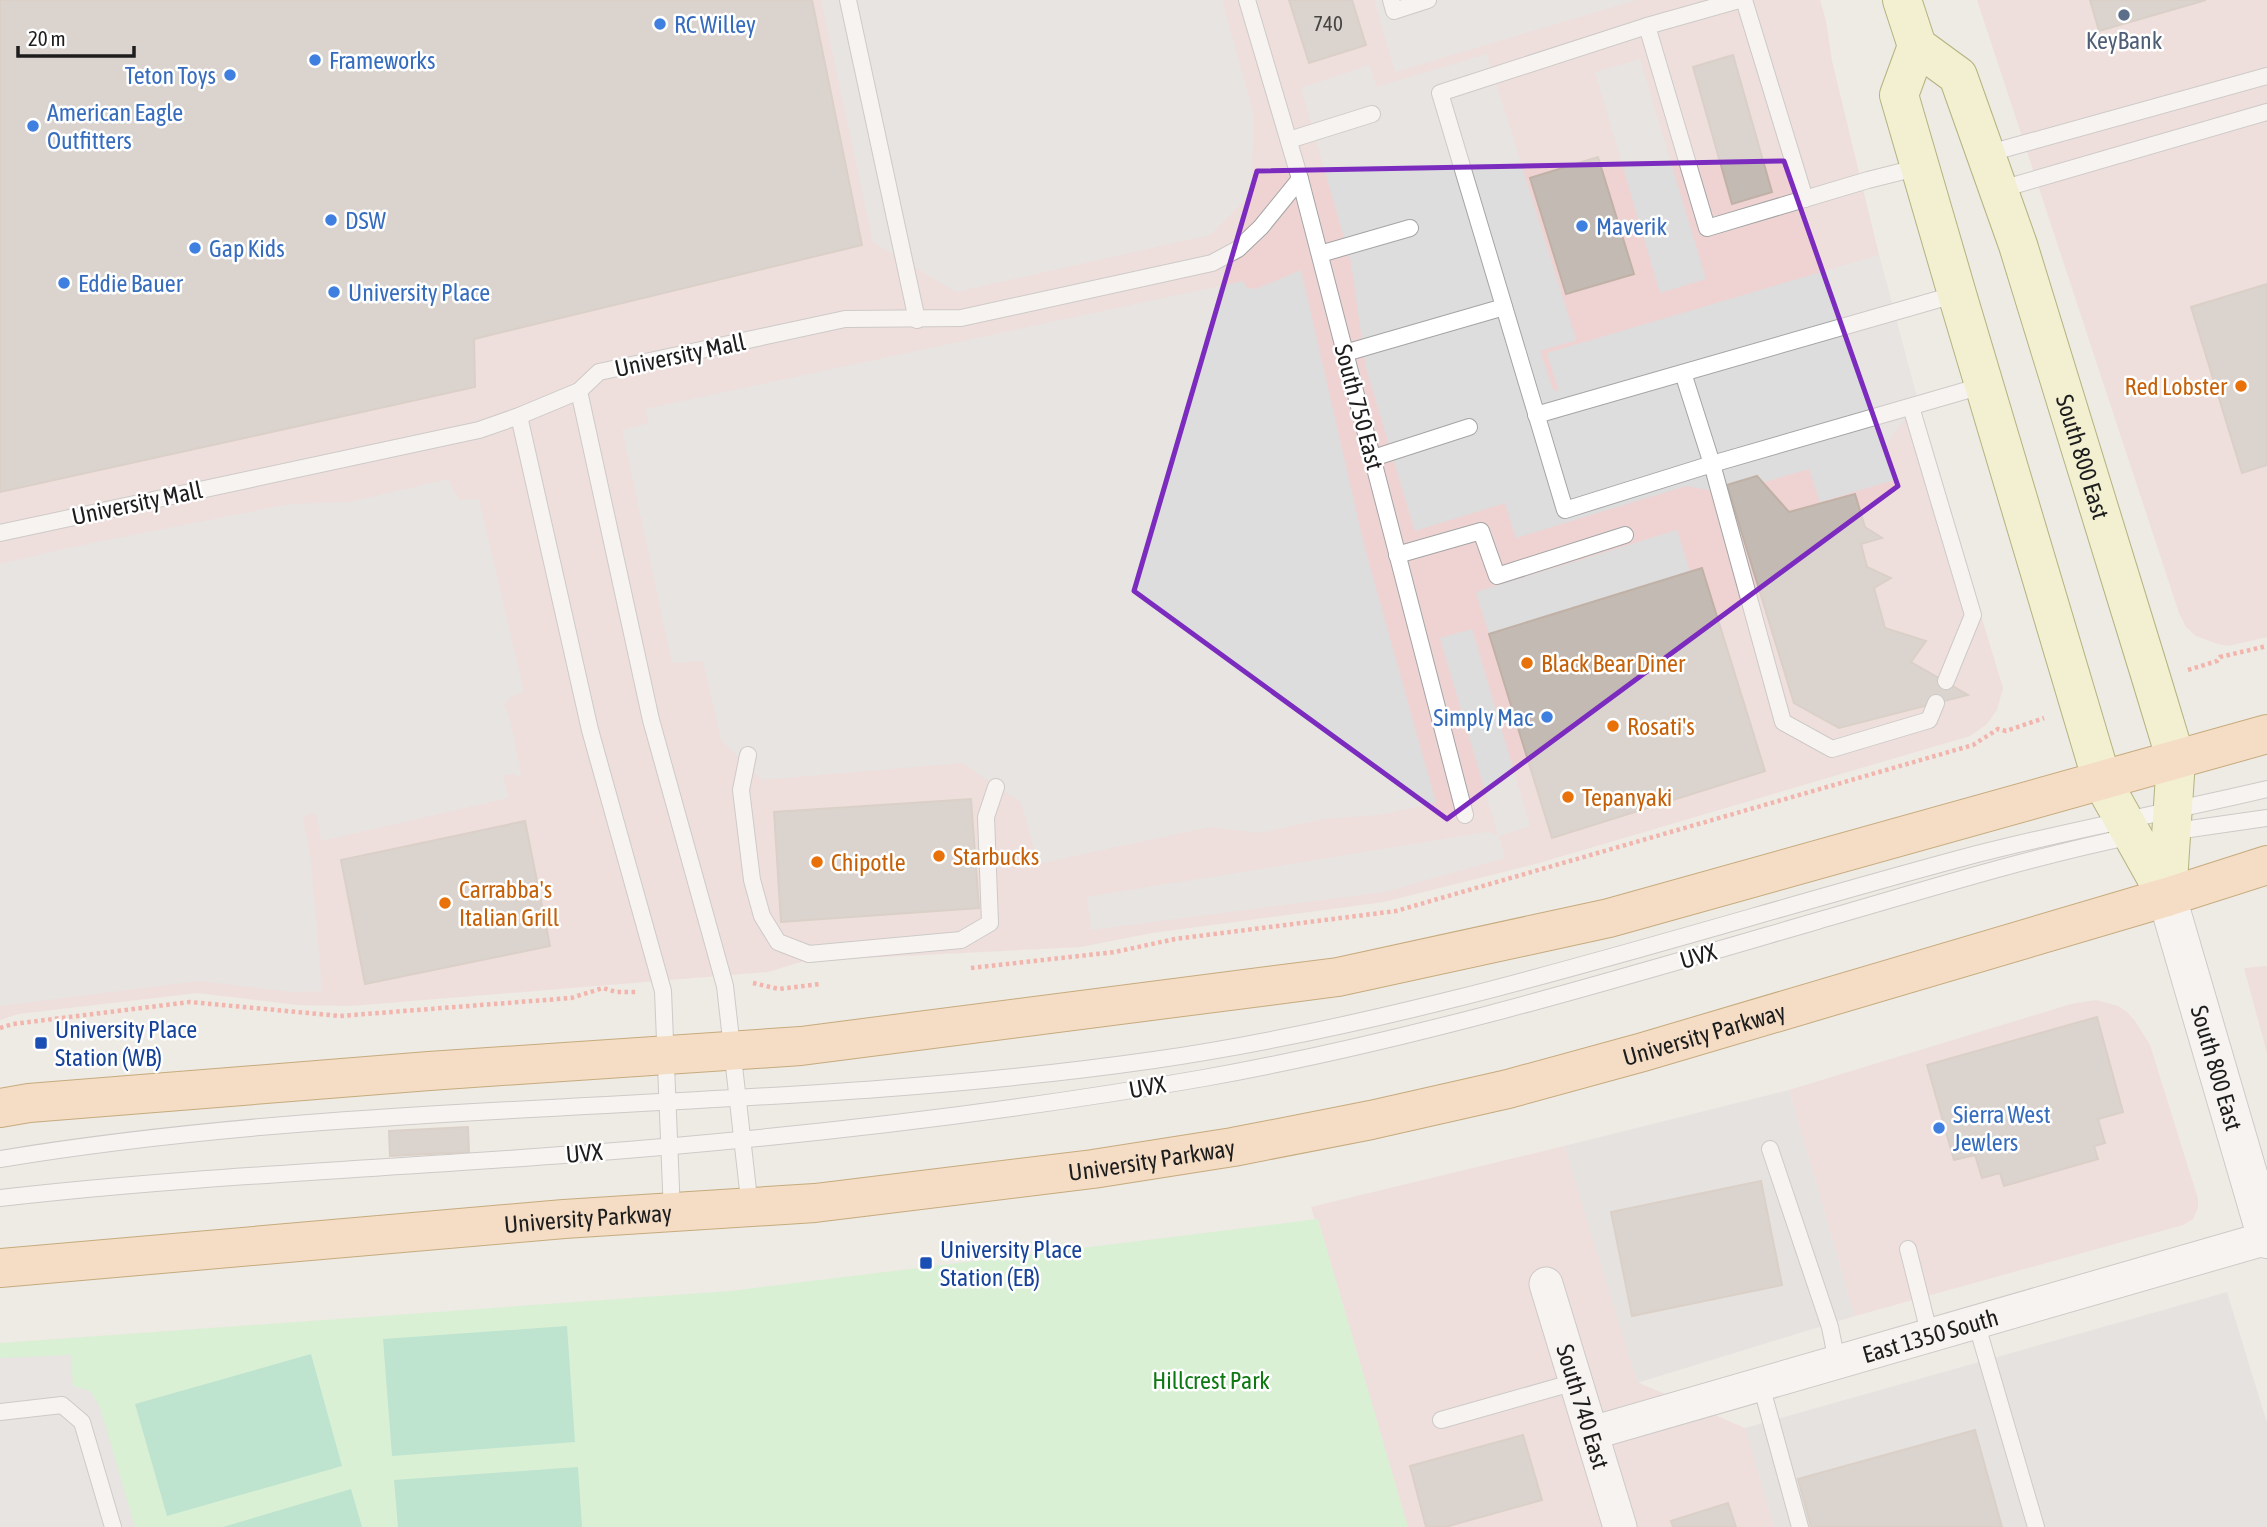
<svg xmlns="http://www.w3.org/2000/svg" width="2267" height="1527" font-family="'Asap Condensed',sans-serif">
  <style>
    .residential { fill: #dcdada }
    .commercial { fill: #efd3d3 }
    .park { fill: #c1f8c3 }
    .pitch { fill: #83dcb7 }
    .parking { fill: #ddd }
    .building { fill: #c3bab3; stroke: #c0b1a6; stroke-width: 2 }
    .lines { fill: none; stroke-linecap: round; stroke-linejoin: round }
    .service-casing { stroke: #a4a4a4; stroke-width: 18 }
    .minor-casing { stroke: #a4a4a4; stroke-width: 35 }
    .tertiary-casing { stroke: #a4a4a4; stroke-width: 40 }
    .secondary-casing { stroke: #6a7207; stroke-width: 40 }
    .primary-casing { stroke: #945f03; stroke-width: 40 }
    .path { stroke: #f7766c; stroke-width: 4.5; stroke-dasharray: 3.5 3.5; stroke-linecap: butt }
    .service { stroke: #fff; stroke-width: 16 }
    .minor { stroke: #fff; stroke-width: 33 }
    .tertiary { stroke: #fff; stroke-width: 38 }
    .secondary { stroke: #f7f8b8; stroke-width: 38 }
    .primary { stroke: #facf9d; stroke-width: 38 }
    .marked { fill: none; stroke: #7b2cbf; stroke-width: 5; stroke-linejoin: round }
    .service-dot { fill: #5c6f8a; stroke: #fff; stroke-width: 2.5 }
    .shop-dot { fill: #3f7fe0; stroke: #fff; stroke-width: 2.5 }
    .food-dot { fill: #e8710a; stroke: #fff; stroke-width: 2.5 }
    .transit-dot { fill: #1a4fb4; stroke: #fff; stroke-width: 2.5 }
    .labels { text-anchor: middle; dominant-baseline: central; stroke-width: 5; stroke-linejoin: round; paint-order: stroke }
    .number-label { font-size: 21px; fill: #464442 }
    .shop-label { font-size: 24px; fill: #366cbe; stroke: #fff; text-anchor: start }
    .service-label { font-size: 24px; fill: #4e5e75; stroke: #fff }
    .street-label { font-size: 24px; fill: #1d1d1d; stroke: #fff }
    .food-label { font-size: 24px; fill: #c56008; stroke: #fff; text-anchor: start }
    .transit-label { font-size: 24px; fill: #164399; stroke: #fff; text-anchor: start }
    .park-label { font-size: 24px; fill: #0e7913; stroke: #fff }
  </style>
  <rect width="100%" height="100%" fill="#eeeae4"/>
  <g class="residential">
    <polygon points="1789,1090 1855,1316 1637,1383 1564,1146"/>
    <polygon points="2227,1292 2267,1423 2267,1527 1774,1527 1745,1428"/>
  </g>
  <g class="commercial">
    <polygon points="0,0 1820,0 1826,21 1832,61 1879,255 1929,444 2003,688 1997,710 1987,724 1970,736 1539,863 1384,902 1152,933 1081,947 804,961 768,972 350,1006 298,1005 197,993 18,1014 0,1020"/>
    <polygon points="1977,0 2267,0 2267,637 2228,646 2218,644 2196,636 2186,627 2179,613"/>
    <polygon points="2267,966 2267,1053 2244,968"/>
    <polygon points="2096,1000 2118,1006 2127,1012 2135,1021 2150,1045 2198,1199 2198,1208 2193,1219 2183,1225 1855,1316 1789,1090 2071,1004"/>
    <polygon points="1564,1146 1637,1382 1745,1428 1774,1527 1407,1527 1311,1207"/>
  </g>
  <polygon class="park" points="1318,1219 1408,1527 0,1527 0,1343 730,1291"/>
  <g class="pitch">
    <polygon points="567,1326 575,1442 392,1456 383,1339"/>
    <polygon points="311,1354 342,1466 167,1516 135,1404"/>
    <polygon points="578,1467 582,1527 398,1527 394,1480"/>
    <polygon points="351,1489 362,1527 223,1527"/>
  </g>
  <g class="parking">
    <polygon points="821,0 1222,0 1254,115 1251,194 1210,235 956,292 873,242"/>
    <polygon points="1374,0 1637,0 1395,72"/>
    <polygon points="1487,54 1576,340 1540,351 1553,390 1559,391 1547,353 1879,255 1918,401 1886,445 1898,479 1820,502 1809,469 1726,493 1686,486 1516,538 1505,503 1415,531 1366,368 1351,262 1301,88 1370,65 1376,87"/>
    <polygon points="1640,59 1706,279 1660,293 1595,72"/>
    <polygon points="1301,270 1364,545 1436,803 1378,815 1324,819 1260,833 1209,827 1038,864 1021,802 962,763 762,780 721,740 703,661 672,663 622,430 649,423 645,409 1243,281 1247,288 1256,289"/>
    <polygon points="449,479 453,491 461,500 479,499 524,692 512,696 504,705 509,715 522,778 513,774 503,776 509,798 321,841 317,815 310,813 303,818 311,860 322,991 291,992 199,981 0,1006 0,564 72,547 290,504 349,502"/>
    <polygon points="1677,530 1690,572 1489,634 1476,592"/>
    <polygon points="1472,629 1530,826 1499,836 1505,858 1384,892 1091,930 1087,897 1487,832 1498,835 1440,638"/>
    <polygon points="71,1355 73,1386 90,1391 100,1407 135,1527 0,1527 0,1358"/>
  </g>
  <g class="building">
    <polygon points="0,0 812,0 862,245 474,339 475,387 0,492"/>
    <polygon points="1289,0 1352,0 1366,45 1309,63"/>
    <polygon points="2090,0 2206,0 2099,31"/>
    <polygon points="1733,55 1772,192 1732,204 1693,67"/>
    <polygon points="1598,157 1634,274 1566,294 1530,178"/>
    <polygon points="2267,284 2267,465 2242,473 2191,307"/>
    <polygon points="1757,476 1789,512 1855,494 1865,527 1882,538 1861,544 1867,567 1891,578 1874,588 1885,628 1926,641 1911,662 1968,695 1839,728 1794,703 1727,485"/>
    <polygon points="1702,568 1765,771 1552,838 1489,634"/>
    <polygon points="971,799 979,908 781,922 774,812"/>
    <polygon points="525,821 550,946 365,984 341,860"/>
    <polygon points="2097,1017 2123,1112 2098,1119 2105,1143 2094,1146 2098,1159 2004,1186 2000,1173 1982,1178 1975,1155 1954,1160 1927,1065"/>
    <polygon points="468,1127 469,1152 390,1156 389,1131"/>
    <polygon points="1761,1181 1782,1285 1632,1316 1611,1212"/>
    <polygon points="1975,1430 2002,1527 1811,1527 1798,1479"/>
    <polygon points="1523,1435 1542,1500 1445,1527 1426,1527 1410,1466"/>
    <polygon points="1728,1503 1736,1527 1673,1527 1671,1521"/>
  </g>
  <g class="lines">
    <defs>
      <g id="service">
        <polyline points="848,0 917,320"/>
        <polyline points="1247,0 1300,179 1465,815"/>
        <polyline points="1391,0 1394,11 1428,0"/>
        <polyline points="1739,0 1647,26 1707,228 1868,180 1920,167"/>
        <polyline points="1744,0 1805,199"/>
        <polyline points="1647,26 1440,93 1565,510 1712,464 1985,385"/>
        <polyline points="1289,140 1372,114"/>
        <polyline points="1986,154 2267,76"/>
        <polyline points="1998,190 2267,112"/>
        <polyline points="1320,254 1410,228"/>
        <polyline points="1345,353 1504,307"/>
        <polyline points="1683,373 1712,464 1783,722 1832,749 1929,720 1936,703"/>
        <polyline points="579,391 651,720 725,986 750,1208"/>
        <polyline points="1911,407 1973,615 1946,681"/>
        <polyline points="1536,415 1957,294"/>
        <polyline points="519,416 590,730 663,991 672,1213"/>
        <polyline points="1373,458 1469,427"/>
        <polyline points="0,533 479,430 519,416 579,391 599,372 845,319 961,318 1212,263 1238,249 1261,227 1300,179"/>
        <polyline points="1397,555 1481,531 1497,576 1625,535"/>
        <polyline points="748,755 741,790 752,880 762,916 778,942 809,954 961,940 990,923 986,817 996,787"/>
        <polyline points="2169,832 2267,818"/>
        <polyline points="1770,1149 1830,1327 1837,1362"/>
        <path d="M 0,1159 C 382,1096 771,1115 1154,1060 C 1429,1020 1694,930 1962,858 C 2063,831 2166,813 2267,789"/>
        <path d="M 0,1198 C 192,1176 384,1169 576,1154 C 786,1138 997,1114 1204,1078 C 1412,1041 1614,980 1817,921 C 1922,891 2026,858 2133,836"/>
        <polyline points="1908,1249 1930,1336"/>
        <polyline points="1976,1322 2036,1527"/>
        <polyline points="1761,1385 1800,1527"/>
        <polyline points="0,1412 62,1405 82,1422 113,1527"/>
        <polyline points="1441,1420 1575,1382"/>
      </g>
      <g id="minor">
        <path id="s1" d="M 1546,1284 L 1620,1527"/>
        <path id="s2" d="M 1592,1433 L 2267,1238"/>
      </g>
      <g id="tertiary">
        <path id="s3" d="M 2167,897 L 2267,1239"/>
      </g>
      <g id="secondary">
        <path id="s4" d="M 1902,0 L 1917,46 L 1958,76 L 2018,245 L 2149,671 L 2176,760 L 2167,897"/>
        <polyline points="1917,46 1899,95 1957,294 2102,781 2167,897"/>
      </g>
      <g id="primary">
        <polyline points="0,1108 29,1103 429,1071 801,1046 1338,977 1609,918 2267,734"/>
        <path id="s5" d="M 0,1268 L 564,1219 L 815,1203 L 1093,1169 L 1233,1147 L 1371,1120 L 1508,1089 L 1643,1052 L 2167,897 L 2267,865"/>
      </g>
    </defs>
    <use href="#service" class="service-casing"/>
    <use href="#minor" class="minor-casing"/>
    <use href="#tertiary" class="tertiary-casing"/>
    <use href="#secondary" class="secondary-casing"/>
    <use href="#primary" class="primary-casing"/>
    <g class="path">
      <polyline points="2188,670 2217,661 2220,657 2267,646"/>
      <polyline points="971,968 1115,952 1175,939 1396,911 1973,745 1998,729 2006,731 2044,718"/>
      <polyline points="753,983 779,989 820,984"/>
      <polyline points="0,1028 13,1024 190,1002 340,1016 571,998 603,988 616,992 636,992"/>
    </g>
    <use href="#service" class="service"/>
    <use href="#minor" class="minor"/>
    <use href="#tertiary" class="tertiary"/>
    <use href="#secondary" class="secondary"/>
    <use href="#primary" class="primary"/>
  </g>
  <path d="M0 0H2267V1527H0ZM 1784,161 L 1898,486 L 1447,819 L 1134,591 L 1257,171 Z" fill="#eeeae4" fill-opacity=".55" fill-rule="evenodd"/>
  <path class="marked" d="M 1784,161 L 1898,486 L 1447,819 L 1134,591 L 1257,171 Z"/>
  <circle class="service-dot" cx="2124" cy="15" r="7"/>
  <g class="shop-dot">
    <circle cx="660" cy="24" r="7"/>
    <circle cx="315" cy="60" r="7"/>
    <circle cx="230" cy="75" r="7"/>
    <circle cx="33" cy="126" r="7"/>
    <circle cx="331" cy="220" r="7"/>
    <circle cx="1582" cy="226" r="7"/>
    <circle cx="195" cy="248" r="7"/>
    <circle cx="64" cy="283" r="7"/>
    <circle cx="334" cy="292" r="7"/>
    <circle cx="1547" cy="717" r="7"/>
    <circle cx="1939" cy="1128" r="7"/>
  </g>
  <g class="food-dot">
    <circle cx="2241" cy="386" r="7"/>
    <circle cx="1527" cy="663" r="7"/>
    <circle cx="1613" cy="726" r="7"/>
    <circle cx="1568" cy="797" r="7"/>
    <circle cx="939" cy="856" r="7"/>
    <circle cx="817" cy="862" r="7"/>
    <circle cx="445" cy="903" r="7"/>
  </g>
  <g class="transit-dot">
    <rect x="34" y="1036" width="14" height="14" rx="3.5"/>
    <rect x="919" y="1256" width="14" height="14" rx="3.5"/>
  </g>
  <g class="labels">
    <g class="number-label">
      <text x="1328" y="23">740</text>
    </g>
    <g class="shop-label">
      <text x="674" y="24">RC Willey</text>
      <text x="329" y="60">Frameworks</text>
      <text x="216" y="75" text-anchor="end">Teton Toys</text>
      <text x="47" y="112">American Eagle<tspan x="47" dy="28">Outfitters</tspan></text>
      <text x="345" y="220">DSW</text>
      <text x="1596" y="226">Maverik</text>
      <text x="209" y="248">Gap Kids</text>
      <text x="78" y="283">Eddie Bauer</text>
      <text x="348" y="292">University Place</text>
      <text x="1533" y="717" text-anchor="end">Simply Mac</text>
      <text x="1953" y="1114">Sierra West<tspan x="1953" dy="28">Jewlers</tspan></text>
    </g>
    <g class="service-label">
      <text x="2124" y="40">KeyBank</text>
    </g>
    <g class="street-label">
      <text transform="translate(680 355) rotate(-12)">University Mall</text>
      <text transform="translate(1359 407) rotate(75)">South 750 East</text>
      <text stroke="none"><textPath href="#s4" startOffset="500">South 800 East</textPath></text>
      <text transform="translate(137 503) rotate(-12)">University Mall</text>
      <text transform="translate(1698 956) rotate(-16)">UVX</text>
      <text stroke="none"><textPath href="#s5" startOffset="1724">University Parkway</textPath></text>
      <text stroke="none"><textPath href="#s3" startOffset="178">South 800 East</textPath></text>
      <text transform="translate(1147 1087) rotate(-10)">UVX</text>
      <text transform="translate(584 1153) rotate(-5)">UVX</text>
      <text stroke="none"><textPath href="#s5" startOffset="1157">University Parkway</textPath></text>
      <text stroke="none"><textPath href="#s5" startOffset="590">University Parkway</textPath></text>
      <text stroke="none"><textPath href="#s2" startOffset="352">East 1350 South</textPath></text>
      <text stroke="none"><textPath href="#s1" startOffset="128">South 740 East</textPath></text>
    </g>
    <g class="food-label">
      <text x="2227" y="386" text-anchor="end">Red Lobster</text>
      <text x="1541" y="663">Black Bear Diner</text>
      <text x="1627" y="726">Rosati's</text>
      <text x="1582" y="797">Tepanyaki</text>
      <text x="953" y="856">Starbucks</text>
      <text x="831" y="862">Chipotle</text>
      <text x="459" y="889">Carrabba's<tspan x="459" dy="28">Italian Grill</tspan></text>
    </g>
    <g class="transit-label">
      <text x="55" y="1029">University Place<tspan x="55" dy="28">Station (WB)</tspan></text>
      <text x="940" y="1249">University Place<tspan x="940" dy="28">Station (EB)</tspan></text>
    </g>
    <g class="park-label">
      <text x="1211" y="1380">Hillcrest Park</text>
    </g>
  </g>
  <path d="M18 46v10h116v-10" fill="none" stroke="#1d1d1d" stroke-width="3.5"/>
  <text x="28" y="46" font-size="21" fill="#1d1d1d" stroke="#ffffff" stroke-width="5" paint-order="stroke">20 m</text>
</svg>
